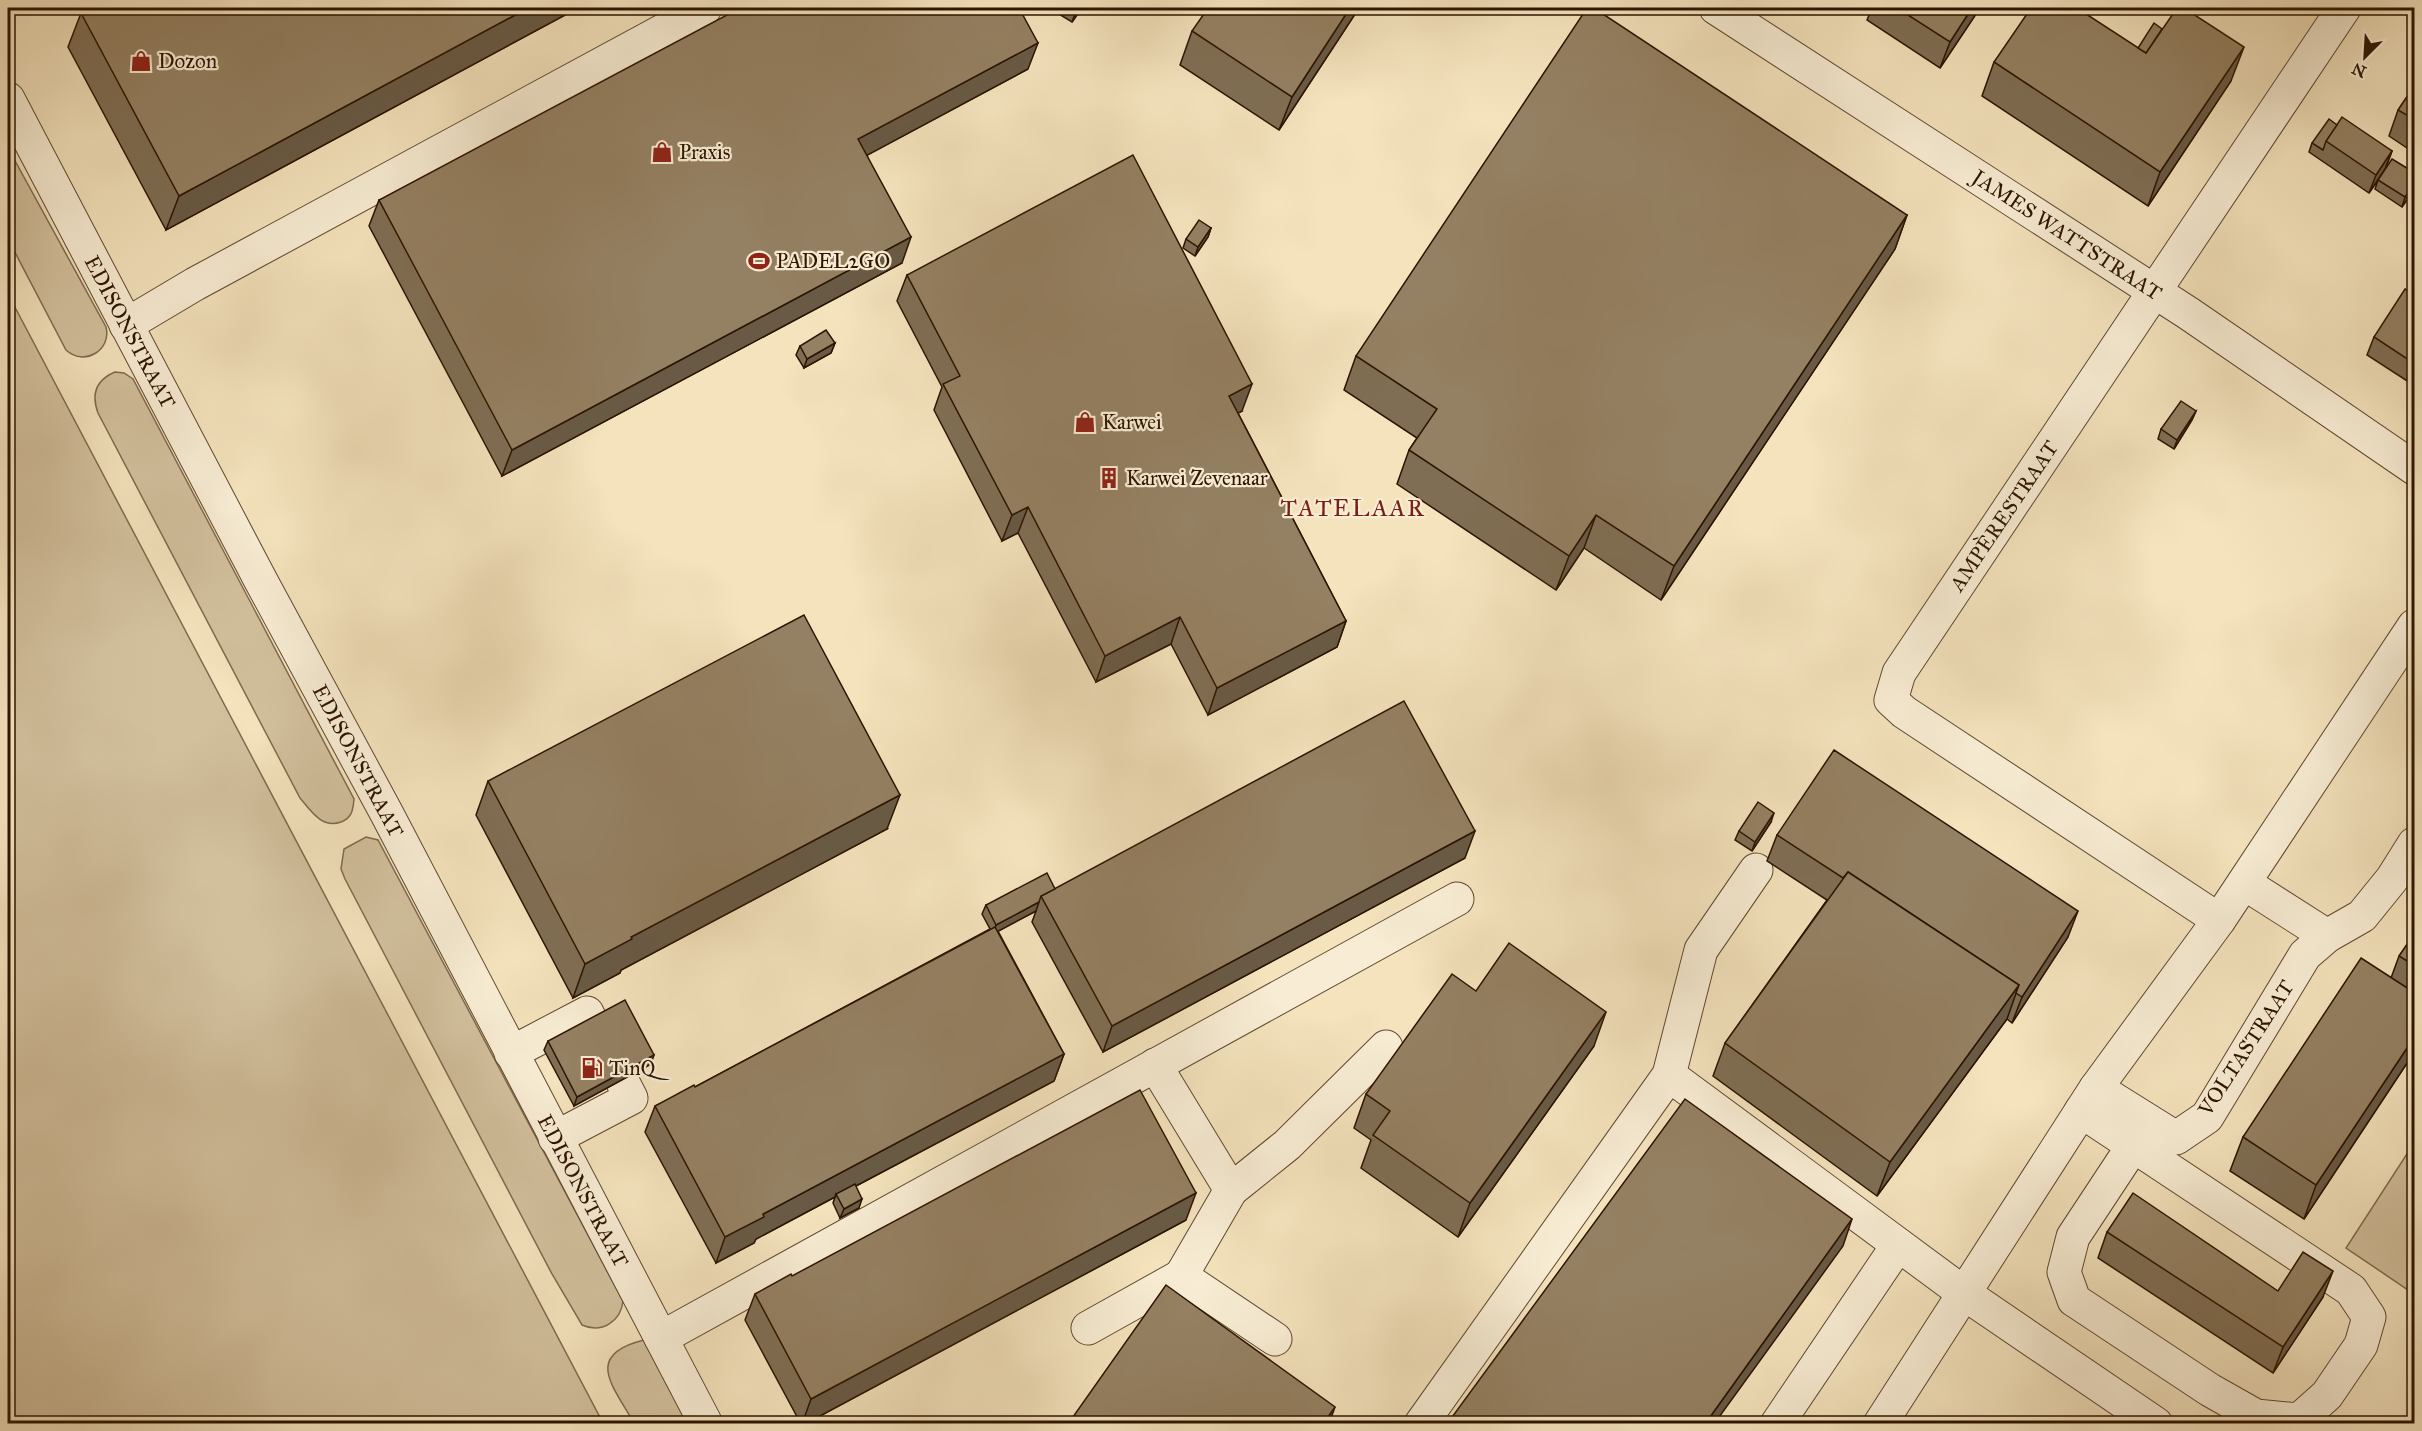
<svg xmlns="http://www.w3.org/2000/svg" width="2422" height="1431" font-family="'IM FELL Great Primer',serif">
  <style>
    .green { fill: #d2c09d; stroke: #806a4e; stroke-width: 1.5 }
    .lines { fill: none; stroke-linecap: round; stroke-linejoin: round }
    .minor-casing { stroke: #5f482f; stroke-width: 35 }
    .minor { stroke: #f8edd4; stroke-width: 33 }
    .wall { fill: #7f6e54; stroke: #2d1400; stroke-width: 1.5 }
    .shaded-wall { fill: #685a45; stroke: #2d1400; stroke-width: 1.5 }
    .building { fill: #948062; stroke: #2d1400; stroke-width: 1.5 }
    .labels { text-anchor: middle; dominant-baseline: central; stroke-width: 4.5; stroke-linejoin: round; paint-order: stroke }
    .poi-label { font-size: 21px; fill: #2d1400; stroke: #f8edd4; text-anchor: start }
    .street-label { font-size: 21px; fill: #2d1400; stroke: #f8edd4 }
    .quarter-label { font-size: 24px; letter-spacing: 1.5px; fill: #7a1f14; stroke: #f8edd4 }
  </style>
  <rect width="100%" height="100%" fill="#f4e3bd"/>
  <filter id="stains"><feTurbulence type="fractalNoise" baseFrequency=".00333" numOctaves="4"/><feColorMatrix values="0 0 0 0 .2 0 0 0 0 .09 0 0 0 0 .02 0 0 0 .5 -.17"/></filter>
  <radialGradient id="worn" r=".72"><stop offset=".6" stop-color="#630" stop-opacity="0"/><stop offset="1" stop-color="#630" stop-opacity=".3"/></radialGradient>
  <g class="green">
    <path d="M 8,148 L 106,327 C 112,350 84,367 66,350 L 8,239 Z"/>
    <polygon points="8,294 603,1423 8,1423"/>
    <path d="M 115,372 L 124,373 L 133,379 L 354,799 C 353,810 352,818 341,822 C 322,829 311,811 300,798 L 98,413 C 91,394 96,380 115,372 Z"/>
    <path d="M 366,837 L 378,840 L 623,1301 C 621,1321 602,1334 582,1325 L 552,1274 L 345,879 L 341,869 L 344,849 Z"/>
    <polygon points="2414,1143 2414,1294 2346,1248"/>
    <path d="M 644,1340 L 689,1423 L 634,1423 C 613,1386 583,1355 644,1340 Z"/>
  </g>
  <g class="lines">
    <defs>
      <g id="minor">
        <polyline points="1716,8 2188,313 2414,468"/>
        <polyline points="8,99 261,581 387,814 706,1424"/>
        <polyline points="126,325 195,284 705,8"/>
        <polyline points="2244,883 2327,936"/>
        <polyline points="2219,920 1904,712 1891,700 1899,673 2344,8"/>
        <polyline points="511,1053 587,1013 631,1098 555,1138"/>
        <polyline points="1155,1065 1231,1190 1181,1276 1275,1339"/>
        <polyline points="1669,1075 1965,1294 2156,1424"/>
        <polyline points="2096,1088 2176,1138 2207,1117 2305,955 2327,936 2362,916 2392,879 2414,844"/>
        <polyline points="2081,1111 2351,1290 2369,1317 2361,1345 2327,1395 2299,1420 2256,1416 2210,1390 2074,1300 2064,1272 2073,1237 2133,1146"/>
        <polyline points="1231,1190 1287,1145 1386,1047"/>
        <polyline points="1088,1328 1181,1276"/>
        <polyline points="661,1338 1457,899"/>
        <polyline points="1421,1424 1669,1075 1701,950 1756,870"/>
        <polyline points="1777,1424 1898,1245"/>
        <polyline points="1880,1424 2096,1088 2219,920 2414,626"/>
      </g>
    </defs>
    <use href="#minor" class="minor-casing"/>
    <use href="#minor" class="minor"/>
  </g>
  <g class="wall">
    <polygon points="578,8 166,230 68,47 81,13"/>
    <polygon points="1049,8 1082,8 1072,22"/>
    <polygon points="1359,8 1279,130 1180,65 1192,31"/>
    <polygon points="1872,8 1980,8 1940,68 1867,20"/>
    <polygon points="2138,48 2231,81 2148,206 1982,96 1994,62"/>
    <polygon points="1028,69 867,155 902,263 502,476 369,226 379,200"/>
    <polygon points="2415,85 2415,166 2410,162 2413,152 2389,136 2398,110"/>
    <polygon points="2337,125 2392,151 2386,168 2415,173 2415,188 2402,207 2375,189 2378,180 2369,193 2309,152 2312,143"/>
    <polygon points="1907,215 1895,249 1661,600 1584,548 1556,590 1397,484 1409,450 1417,438 1344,390 1356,356"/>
    <polygon points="1211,228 1208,237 1195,256 1183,248 1186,239"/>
    <polygon points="907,275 1242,411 1238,413 1346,621 1337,647 1208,715 1171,644 1096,682 1018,533 1002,541 934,410 942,387 897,301"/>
    <polygon points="2415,295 2415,386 2367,355 2374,337"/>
    <polygon points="835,343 831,353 804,368 796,355 800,346"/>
    <polygon points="2196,411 2192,420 2174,449 2158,439 2161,429"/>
    <polygon points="488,781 887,829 621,970 620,973 573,998 476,815"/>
    <polygon points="1771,822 1752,851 1735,840 1739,831"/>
    <polygon points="1777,835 2068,937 2012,1023 2007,1019 1877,1196 1713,1076 1725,1043 1827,900 1767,861"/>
    <polygon points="1465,858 1103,1052 1032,922 1036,911 998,931 1064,1054 1054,1081 856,1186 859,1208 840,1218 833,1203 835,1197 756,1239 754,1243 716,1263 645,1132 655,1106 695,1087 990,929 982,914 986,905 1055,889"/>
    <polygon points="2415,933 2415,1051 2304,1219 2230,1171 2243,1137 2391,978 2399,956"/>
    <polygon points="1476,991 1594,1046 1458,1237 1361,1168 1371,1140 1354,1128 1366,1094"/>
    <polygon points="548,1041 651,1064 574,1106 544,1050"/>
    <polygon points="1186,1220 805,1424 801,1424 745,1320 755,1294 792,1276"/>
    <polygon points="2107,1232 2278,1291 2323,1297 2273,1373 2098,1258"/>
  </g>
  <g class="shaded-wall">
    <polygon points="528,8 578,8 166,230 179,196"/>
    <polygon points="1077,8 1082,8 1072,22"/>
    <polygon points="1350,8 1359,8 1279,130 1292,97"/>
    <polygon points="1972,8 1980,8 1940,68 1950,42"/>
    <polygon points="1038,43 1028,69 849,165 858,139"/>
    <polygon points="2244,47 2231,81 2148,206 2160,172"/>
    <polygon points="2392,151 2385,169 2369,193 2376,175"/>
    <polygon points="2415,184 2415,188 2402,207 2405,197"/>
    <polygon points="1907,215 1895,249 1661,600 1674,566"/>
    <polygon points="1211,228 1208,237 1195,256 1198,247"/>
    <polygon points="911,237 902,263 502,476 512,450"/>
    <polygon points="835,343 831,353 804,368 807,359"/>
    <polygon points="1252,384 1242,411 1220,423 1229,396"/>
    <polygon points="2196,411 2192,420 2174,449 2177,440"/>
    <polygon points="1028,507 1018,533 1002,541 1012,515"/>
    <polygon points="1596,515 1584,548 1556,590 1569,556"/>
    <polygon points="1180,617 1171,644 1096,682 1105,656"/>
    <polygon points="1346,621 1337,647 1208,715 1217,688"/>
    <polygon points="900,795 887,829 621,970 620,973 573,998 585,964 631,937"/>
    <polygon points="1774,813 1771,822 1752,851 1755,842"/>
    <polygon points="1475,831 1465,858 1103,1052 1112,1026"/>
    <polygon points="1039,902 1036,911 993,934 996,925"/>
    <polygon points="2078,911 2068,937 2012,1023 2022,997"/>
    <polygon points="2019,985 2007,1019 1877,1196 1890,1162"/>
    <polygon points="1606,1012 1594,1046 1458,1237 1470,1203"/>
    <polygon points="2415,1036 2415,1051 2304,1219 2316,1185"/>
    <polygon points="1064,1054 1054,1081 837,1196 836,1194 835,1197 756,1239 754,1243 716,1263 725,1237 763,1214"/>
    <polygon points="654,1055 651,1064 574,1106 577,1097"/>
    <polygon points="1196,1193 1186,1220 805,1424 802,1424 811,1399"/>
    <polygon points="862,1199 859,1208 840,1218 844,1209"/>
    <polygon points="1852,1219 1843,1246 1714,1424 1705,1424"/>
    <polygon points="2333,1271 2323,1297 2273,1373 2283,1347"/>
    <polygon points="1335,1407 1329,1424 1323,1424"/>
  </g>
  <g class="building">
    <polygon points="91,8 528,8 179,196 81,13"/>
    <polygon points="740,8 1019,8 1038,43 858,139 911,237 512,450 379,200"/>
    <polygon points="1208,8 1350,8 1292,97 1192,31"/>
    <polygon points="1587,8 1594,8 1907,215 1674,566 1596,515 1569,556 1409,450 1437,409 1356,356"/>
    <polygon points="1897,8 1972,8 1950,42"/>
    <polygon points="2031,8 2077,8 2146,53 2177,8 2184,8 2244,47 2160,172 1994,62"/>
    <polygon points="2154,23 2162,29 2146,53 2138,48"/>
    <polygon points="2415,85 2415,120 2398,110"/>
    <polygon points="2342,117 2392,151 2376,175 2326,141"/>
    <polygon points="2329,119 2337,125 2326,141 2323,150 2312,143"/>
    <polygon points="1133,155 1252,384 1229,396 1346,621 1217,688 1180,617 1105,656 1028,507 1012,515 943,384 960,376 907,275"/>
    <polygon points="2392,159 2415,173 2415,184 2405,197 2378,180"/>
    <polygon points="1199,220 1211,228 1198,247 1186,239"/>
    <polygon points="2405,289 2415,295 2415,364 2374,337"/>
    <polygon points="826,330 835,343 807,359 800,346"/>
    <polygon points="2181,401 2196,411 2177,440 2161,429"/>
    <polygon points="804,615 900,795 631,937 632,939 585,964 488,781"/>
    <polygon points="1404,701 1475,831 1112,1026 1041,896"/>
    <polygon points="1834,750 2078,911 2022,997 2016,993 2019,985 1848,872 1843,878 1777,835"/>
    <polygon points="1758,802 1774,813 1755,842 1739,831"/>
    <polygon points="1848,872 2019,985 1890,1162 1725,1043"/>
    <polygon points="1047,873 1055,889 1041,896 1039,902 996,925 986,905"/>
    <polygon points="995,927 1064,1054 763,1214 764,1217 725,1237 655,1106 694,1085 695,1087"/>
    <polygon points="2415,933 2415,966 2399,956"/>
    <polygon points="1509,943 1606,1012 1470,1203 1373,1135 1390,1111 1366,1094 1452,974 1476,991"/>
    <polygon points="2361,958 2415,993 2415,1036 2316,1185 2243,1137"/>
    <polygon points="625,1000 654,1055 577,1097 548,1041"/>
    <polygon points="1140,1090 1196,1193 811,1399 755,1294 791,1274 792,1276"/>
    <polygon points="1685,1099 1852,1219 1705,1424 1447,1424"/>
    <polygon points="855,1184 862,1199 844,1209 836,1194"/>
    <polygon points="2133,1193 2278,1291 2303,1252 2333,1271 2283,1347 2107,1232"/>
    <polygon points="1166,1285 1335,1407 1323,1424 1068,1424"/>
  </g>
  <defs>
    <symbol id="shop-bare" viewBox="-9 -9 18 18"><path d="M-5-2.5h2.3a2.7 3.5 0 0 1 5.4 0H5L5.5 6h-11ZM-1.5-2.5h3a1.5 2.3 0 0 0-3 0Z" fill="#8f2418" stroke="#f8edd4" stroke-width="2.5" paint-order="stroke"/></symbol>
    <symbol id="stadium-bare" viewBox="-9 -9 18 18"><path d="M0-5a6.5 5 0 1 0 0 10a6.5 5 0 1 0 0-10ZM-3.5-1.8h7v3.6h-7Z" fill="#8f2418" stroke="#f8edd4" stroke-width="2.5" paint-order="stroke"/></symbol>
    <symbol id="building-bare" viewBox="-9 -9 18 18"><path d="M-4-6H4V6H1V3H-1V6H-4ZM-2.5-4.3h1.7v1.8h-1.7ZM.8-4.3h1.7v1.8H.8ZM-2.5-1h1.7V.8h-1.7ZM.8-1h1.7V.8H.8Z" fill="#8f2418" stroke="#f8edd4" stroke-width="2.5" paint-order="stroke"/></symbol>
    <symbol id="fuel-bare" viewBox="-9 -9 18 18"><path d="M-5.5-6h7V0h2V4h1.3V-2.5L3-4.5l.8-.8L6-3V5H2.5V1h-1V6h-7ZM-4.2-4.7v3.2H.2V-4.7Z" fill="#8f2418" stroke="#f8edd4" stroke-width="2.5" paint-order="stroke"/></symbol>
  </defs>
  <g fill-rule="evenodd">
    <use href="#shop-bare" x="126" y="46" width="30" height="30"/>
    <use href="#shop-bare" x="647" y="137" width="30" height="30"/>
    <use href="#stadium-bare" x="744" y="246" width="30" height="30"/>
    <use href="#shop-bare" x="1070" y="407" width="30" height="30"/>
    <use href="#building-bare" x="1094" y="463" width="30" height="30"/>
    <use href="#fuel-bare" x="577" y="1053" width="30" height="30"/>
  </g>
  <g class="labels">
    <g class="poi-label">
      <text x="158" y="61">Dozon</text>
      <text x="679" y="152">Praxis</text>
      <text x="776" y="261">PADEL2GO</text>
      <text x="1102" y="422">Karwei</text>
      <text x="1126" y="478">Karwei Zevenaar</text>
      <text x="609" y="1068">TinQ</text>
    </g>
    <g class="street-label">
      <text transform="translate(2067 235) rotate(33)">JAMES WATTSTRAAT</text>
      <text transform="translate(130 332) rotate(62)">EDISONSTRAAT</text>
      <text transform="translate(2004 516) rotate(-56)">AMPÈRESTRAAT</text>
      <text transform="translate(358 761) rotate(62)">EDISONSTRAAT</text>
      <text transform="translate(2246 1048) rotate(-57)">VOLTASTRAAT</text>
      <text transform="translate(583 1191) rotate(62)">EDISONSTRAAT</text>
    </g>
    <g class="quarter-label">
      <text x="1353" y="508">TATELAAR</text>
    </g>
  </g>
  <rect width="2422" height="1431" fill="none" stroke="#f4e3bd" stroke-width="30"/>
  <rect x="9" y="9" width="2404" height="1413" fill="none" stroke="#2d1400" stroke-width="3"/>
  <rect x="15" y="15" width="2392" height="1401" fill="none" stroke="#2d1400" stroke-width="1.5"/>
  <g transform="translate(2365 57) rotate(204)" stroke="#f8edd4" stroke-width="4.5" paint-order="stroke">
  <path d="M0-4.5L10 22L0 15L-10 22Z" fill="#2d1400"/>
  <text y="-9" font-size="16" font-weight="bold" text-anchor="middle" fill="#2d1400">N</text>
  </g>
  <rect width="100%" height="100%" filter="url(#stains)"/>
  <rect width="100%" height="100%" fill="url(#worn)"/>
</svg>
